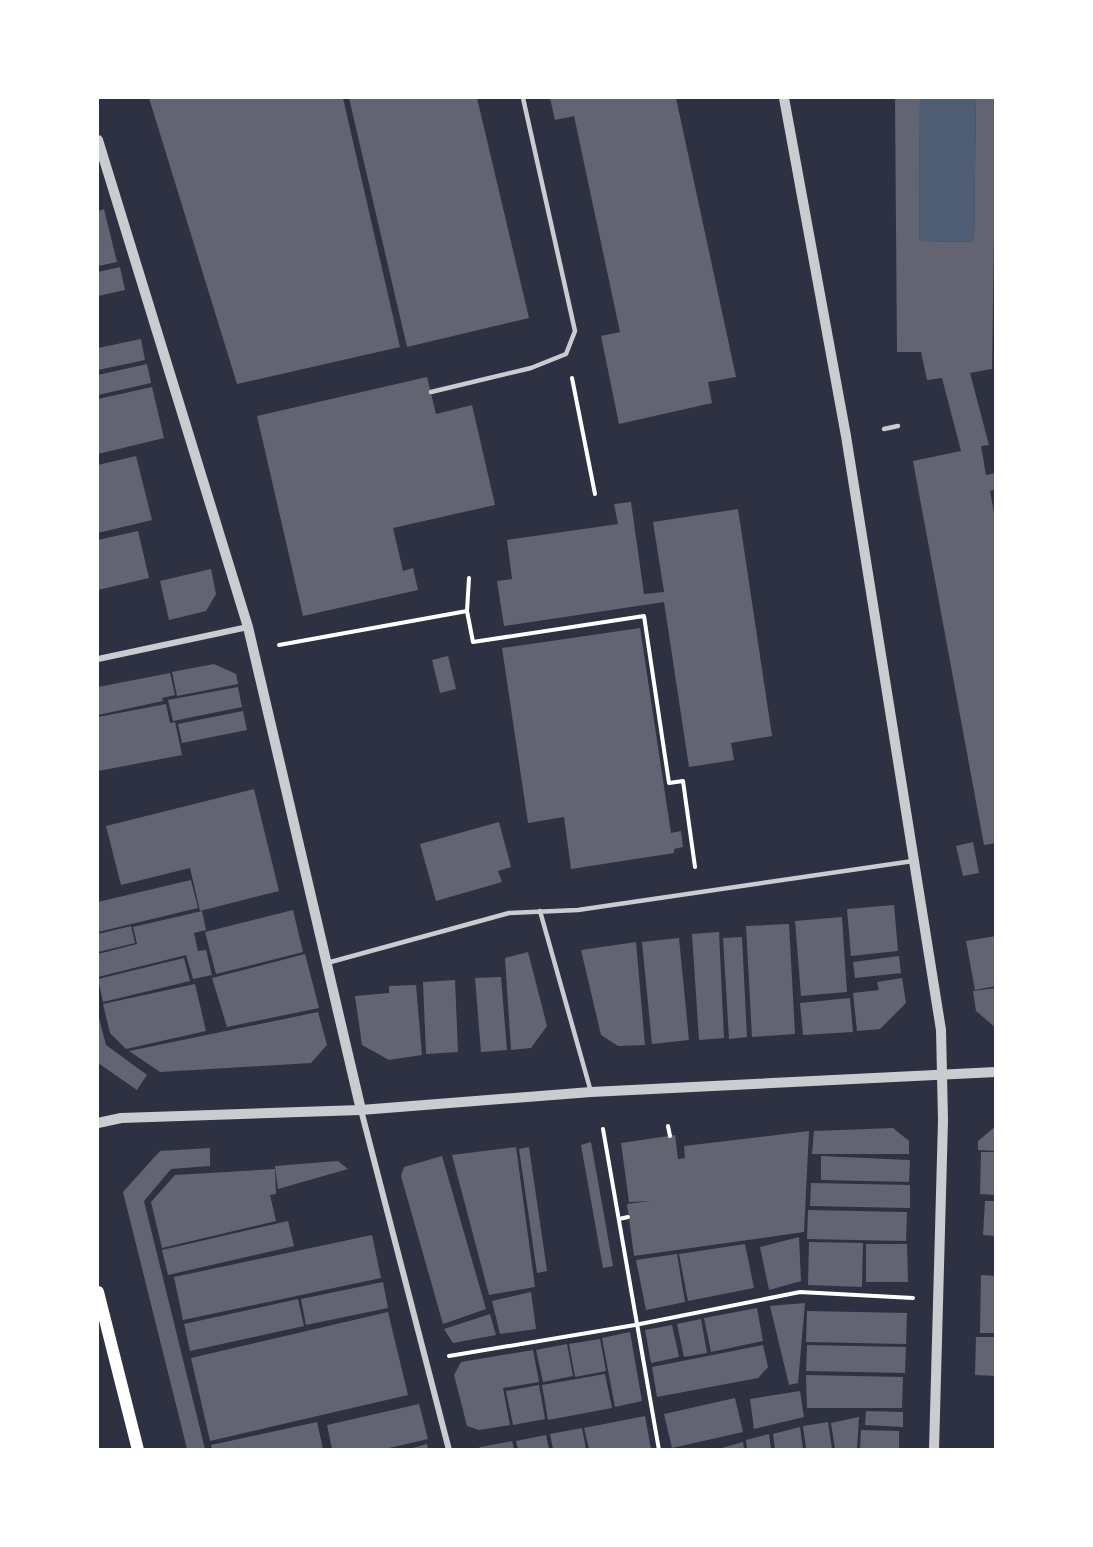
<svg xmlns="http://www.w3.org/2000/svg" width="1093" height="1547" font-family="'Archivo Narrow',sans-serif">
  <style>
    .water { fill: #4f5d75 }
    .building { fill: #626471 }
    .lines { fill: none; stroke-linecap: round; stroke-linejoin: round }
    .path { stroke: #fff; stroke-width: 4 }
    .service { stroke: #caccd0; stroke-width: 4.5 }
    .minor { stroke: #caccd0; stroke-width: 6 }
    .tertiary { stroke: #caccd0; stroke-width: 10 }
    .secondary { stroke: #fff; stroke-width: 12 }
  </style>
  <rect width="100%" height="100%" fill="#2d3142"/>
  <polygon class="water" points="920,98 976,98 974,242 919,241"/>
  <g class="building">
    <polygon points="149,98 343,98 400,347 237,384"/>
    <polygon points="349,98 477,98 529,318 407,347"/>
    <polygon points="550,98 676,98 736,377 708,382 712,403 619,424 601,336 620,332 574,116 555,120"/>
    <polygon points="895,98 920,98 919,241 974,242 976,98 996,98 992,369 970,373 989,445 981,446 986,475 996,473 996,489 990,491 996,523 996,843 984,845 913,461 961,451 942,378 927,380 921,352 897,352"/>
    <polygon points="104,209 117,262 98,266 98,211"/>
    <polygon points="120,267 125,290 98,296 98,272"/>
    <polygon points="141,339 145,360 98,370 98,348"/>
    <polygon points="147,364 151,383 98,395 98,375"/>
    <polygon points="427,377 436,414 472,405 495,505 393,528 403,571 413,568 418,590 303,616 257,416"/>
    <polygon points="152,387 164,438 98,454 98,399"/>
    <polygon points="136,456 152,520 98,533 98,465"/>
    <polygon points="631,502 644,594 664,592 653,522 738,509 772,736 731,743 734,760 689,767 664,602 504,626 497,581 512,579 507,540 618,524 614,504"/>
    <polygon points="138,531 149,578 98,590 98,540"/>
    <polygon points="211,569 216,594 206,611 169,620 160,581"/>
    <polygon points="640,628 671,833 681,831 683,847 674,849 674,853 571,869 564,817 528,823 502,648"/>
    <polygon points="448,656 456,689 440,693 432,660"/>
    <polygon points="214,664 236,674 238,684 177,696 172,672"/>
    <polygon points="170,673 175,695 162,698 163,701 98,715 98,687"/>
    <polygon points="238,687 242,707 173,721 168,700"/>
    <polygon points="166,704 170,723 175,722 182,755 98,771 98,717"/>
    <polygon points="243,711 247,730 182,743 178,724"/>
    <polygon points="254,789 279,891 200,911 190,868 121,885 106,826"/>
    <polygon points="499,822 511,867 498,871 502,882 436,901 420,844"/>
    <polygon points="973,842 979,873 963,876 956,846"/>
    <polygon points="191,880 198,908 98,932 98,902"/>
    <polygon points="894,905 898,951 851,956 847,909"/>
    <polygon points="293,910 303,952 216,974 205,932"/>
    <polygon points="202,911 206,930 194,933 198,951 206,950 212,975 193,979 186,955 98,977 98,954 137,944 133,927"/>
    <polygon points="842,917 847,992 801,996 795,921"/>
    <polygon points="789,924 795,1034 752,1037 746,926"/>
    <polygon points="131,926 135,943 98,952 98,934"/>
    <polygon points="719,932 724,1038 699,1040 692,934"/>
    <polygon points="996,936 996,986 975,990 966,941"/>
    <polygon points="742,937 747,1037 729,1039 723,938"/>
    <polygon points="679,938 689,1040 652,1044 642,942"/>
    <polygon points="636,942 645,1045 618,1046 601,1035 581,950"/>
    <polygon points="528,952 547,1026 531,1048 511,1050 505,958"/>
    <polygon points="305,954 319,1008 227,1027 212,978"/>
    <polygon points="899,956 901,973 855,978 853,962"/>
    <polygon points="184,958 190,981 103,1002 98,979"/>
    <polygon points="501,977 507,1050 481,1052 475,978"/>
    <polygon points="902,978 906,1003 880,1029 857,1031 853,993 879,990 877,982"/>
    <polygon points="455,980 458,1052 426,1054 423,982"/>
    <polygon points="195,984 206,1031 126,1049 110,1033 103,1004"/>
    <polygon points="416,985 422,1055 389,1060 362,1045 355,996 389,993 389,986"/>
    <polygon points="996,988 996,1028 976,1011 973,991"/>
    <polygon points="850,998 853,1032 803,1035 800,1003"/>
    <polygon points="318,1012 327,1045 311,1063 160,1072 129,1051"/>
    <polygon points="98,1014 106,1045 147,1075 137,1090 98,1063"/>
    <polygon points="996,1126 996,1151 978,1150 978,1141"/>
    <polygon points="893,1128 909,1141 909,1154 812,1154 814,1131"/>
    <polygon points="809,1131 804,1232 634,1256 627,1204 650,1201 629,1202 621,1143 675,1135 678,1159 685,1158 684,1146"/>
    <polygon points="591,1142 613,1266 603,1268 581,1145"/>
    <polygon points="516,1147 535,1287 489,1295 452,1155"/>
    <polygon points="529,1147 547,1271 537,1273 519,1149"/>
    <polygon points="210,1148 210,1166 171,1169 144,1201 205,1449 187,1449 123,1192 160,1151"/>
    <polygon points="981,1152 996,1152 996,1195 980,1194"/>
    <polygon points="442,1156 486,1309 443,1324 401,1176 404,1167"/>
    <polygon points="821,1156 910,1160 909,1182 821,1180"/>
    <polygon points="338,1161 348,1169 278,1189 275,1166"/>
    <polygon points="275,1169 276,1194 270,1195 276,1221 162,1248 151,1202 175,1175"/>
    <polygon points="811,1183 910,1185 910,1208 810,1206"/>
    <polygon points="985,1201 996,1201 996,1236 983,1235"/>
    <polygon points="808,1210 907,1212 906,1241 807,1239"/>
    <polygon points="288,1221 294,1246 168,1275 162,1250"/>
    <polygon points="372,1235 381,1278 183,1320 174,1277"/>
    <polygon points="799,1237 801,1281 769,1290 760,1247"/>
    <polygon points="809,1242 863,1243 862,1287 808,1285"/>
    <polygon points="745,1244 754,1288 688,1301 679,1254"/>
    <polygon points="866,1244 907,1244 908,1282 866,1282"/>
    <polygon points="677,1254 685,1302 646,1310 636,1260"/>
    <polygon points="981,1275 996,1276 996,1333 980,1333"/>
    <polygon points="383,1282 388,1308 306,1325 301,1299"/>
    <polygon points="531,1292 536,1329 500,1334 492,1301"/>
    <polygon points="298,1299 304,1326 190,1351 184,1324"/>
    <polygon points="805,1303 798,1383 789,1385 770,1306"/>
    <polygon points="757,1308 763,1341 711,1352 704,1318"/>
    <polygon points="807,1311 907,1313 906,1344 806,1342"/>
    <polygon points="388,1312 408,1395 210,1441 191,1358"/>
    <polygon points="490,1314 496,1335 453,1343 444,1329"/>
    <polygon points="701,1319 707,1353 684,1357 677,1324"/>
    <polygon points="672,1325 679,1357 651,1363 645,1330"/>
    <polygon points="630,1332 642,1401 615,1407 602,1338"/>
    <polygon points="976,1337 996,1337 996,1376 975,1375"/>
    <polygon points="600,1339 606,1371 575,1377 569,1344"/>
    <polygon points="567,1344 573,1376 543,1382 536,1350"/>
    <polygon points="763,1345 768,1367 758,1378 657,1397 652,1367"/>
    <polygon points="807,1345 906,1347 905,1373 806,1371"/>
    <polygon points="533,1350 539,1382 503,1388 510,1425 479,1430 467,1426 454,1375 461,1362"/>
    <polygon points="605,1374 612,1408 548,1420 542,1385"/>
    <polygon points="806,1375 903,1377 902,1408 807,1408"/>
    <polygon points="539,1385 545,1419 513,1425 506,1391"/>
    <polygon points="800,1391 804,1417 754,1429 750,1399"/>
    <polygon points="735,1398 743,1432 672,1448 664,1414"/>
    <polygon points="419,1404 428,1439 385,1449 332,1449 327,1425"/>
    <polygon points="866,1411 903,1412 903,1427 865,1425"/>
    <polygon points="645,1416 651,1449 589,1449 584,1428"/>
    <polygon points="859,1417 857,1449 835,1449 831,1423"/>
    <polygon points="317,1422 323,1449 212,1449 211,1445"/>
    <polygon points="828,1422 832,1449 806,1449 803,1426"/>
    <polygon points="800,1427 803,1449 775,1449 773,1434"/>
    <polygon points="582,1428 586,1449 553,1449 550,1434"/>
    <polygon points="861,1430 899,1431 899,1449 860,1449"/>
    <polygon points="769,1434 771,1449 747,1449 746,1440"/>
    <polygon points="546,1435 549,1449 518,1449 516,1441"/>
    <polygon points="512,1441 514,1449 478,1449 480,1447"/>
    <polygon points="743,1442 744,1449 718,1449"/>
    <polygon points="427,1444 428,1449 409,1449"/>
  </g>
  <g class="lines">
    <g class="path">
      <polyline points="572,378 595,494"/>
      <polyline points="469,578 467,611 473,642 644,616 669,783 683,781 695,867"/>
      <polyline points="279,645 467,611"/>
      <polyline points="668,1126 670,1136"/>
      <polyline points="603,1129 659,1450"/>
      <polyline points="619,1219 628,1217"/>
      <polyline points="449,1356 635,1325 800,1292 913,1298"/>
    </g>
    <g class="service">
      <polyline points="431,392 531,368 566,354 575,331 523,98"/>
      <polyline points="884,429 898,426"/>
      <polyline points="540,911 591,1092"/>
      <polyline points="327,963 509,913 578,910 913,861"/>
    </g>
    <g class="minor">
      <polyline points="98,659 248,627"/>
      <polyline points="361,1110 449,1450"/>
    </g>
    <g class="tertiary">
      <polyline points="784,98 846,436 941,1030 943,1120 934,1450"/>
      <polyline points="98,140 248,627 361,1110"/>
      <polyline points="98,1123 121,1118 361,1110 591,1092 996,1072"/>
    </g>
    <polyline class="secondary" points="98,1292 138,1450"/>
  </g>
  <rect width="1093" height="1547" fill="none" stroke="#ffffff" stroke-width="198"/>
</svg>
